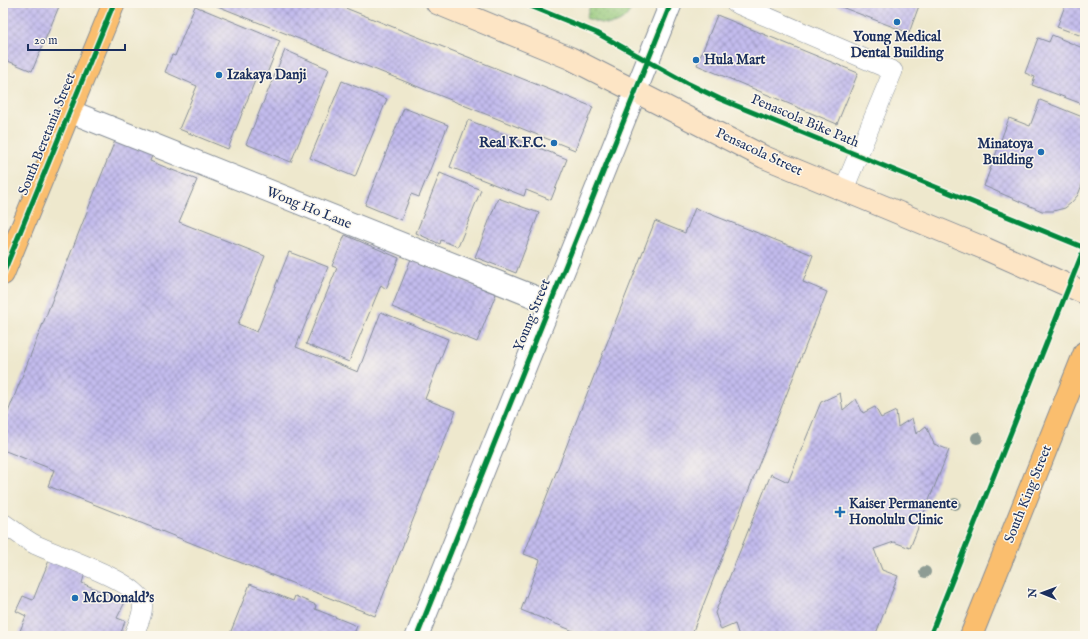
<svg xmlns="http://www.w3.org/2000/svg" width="1088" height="639" font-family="'IM FELL English',serif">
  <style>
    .grass { fill: url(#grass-dots); stroke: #587c6c }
    .building { fill: url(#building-cross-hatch) }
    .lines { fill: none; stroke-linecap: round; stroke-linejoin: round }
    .service-casing { stroke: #848c96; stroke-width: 20 }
    .minor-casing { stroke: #848c96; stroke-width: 24 }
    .secondary-casing { stroke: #848c96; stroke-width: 24 }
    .primary-casing { stroke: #848c96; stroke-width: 24 }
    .service { stroke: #fff; stroke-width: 19 }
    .minor { stroke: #fff; stroke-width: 22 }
    .secondary { stroke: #fde5c5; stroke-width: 22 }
    .primary { stroke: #fabe6e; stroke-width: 22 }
    .cycleway-casing { stroke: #fbf7ec; stroke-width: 8 }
    .cycleway { stroke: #00873e; stroke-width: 5 }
    .tree { fill: #8e9c94 }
    .poi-dot { fill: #1f6fb2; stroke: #fbf7ec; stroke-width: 1.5 }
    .labels { text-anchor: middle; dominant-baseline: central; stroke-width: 3; stroke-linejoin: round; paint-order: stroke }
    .poi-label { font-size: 14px; font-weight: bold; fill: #1b2f5e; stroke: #fbf7ec; text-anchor: start }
    .street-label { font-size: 14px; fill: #1b2f5e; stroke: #fbf7ec }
  </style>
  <defs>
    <pattern id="grass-dots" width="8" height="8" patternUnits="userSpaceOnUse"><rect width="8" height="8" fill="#94c879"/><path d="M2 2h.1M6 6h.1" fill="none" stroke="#78a366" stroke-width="1.8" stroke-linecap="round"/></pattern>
    <pattern id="building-cross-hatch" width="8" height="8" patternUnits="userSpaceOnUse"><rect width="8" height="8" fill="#c3bced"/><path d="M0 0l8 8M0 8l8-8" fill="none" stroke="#9e99c3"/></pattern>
  </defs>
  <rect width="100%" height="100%" fill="#fbf7ec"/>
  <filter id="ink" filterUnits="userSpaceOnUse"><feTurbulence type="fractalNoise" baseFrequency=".025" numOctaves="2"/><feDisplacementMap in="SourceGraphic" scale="8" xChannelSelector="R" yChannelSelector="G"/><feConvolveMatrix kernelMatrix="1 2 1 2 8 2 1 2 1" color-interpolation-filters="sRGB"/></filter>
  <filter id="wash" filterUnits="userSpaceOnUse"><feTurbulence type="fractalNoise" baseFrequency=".012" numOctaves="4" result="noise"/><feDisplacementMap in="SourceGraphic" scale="16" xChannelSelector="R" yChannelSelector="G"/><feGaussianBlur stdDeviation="0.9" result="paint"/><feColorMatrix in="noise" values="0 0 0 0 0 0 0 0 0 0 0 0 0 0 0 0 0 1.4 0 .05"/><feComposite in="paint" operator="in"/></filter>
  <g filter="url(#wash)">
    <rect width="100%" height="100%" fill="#eee8cd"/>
    <path class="grass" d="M 591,3 L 634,3 C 623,29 608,27 586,18 Z"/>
    <g id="blocks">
      <g class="building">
        <polygon points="3,3 60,4 32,71 3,59"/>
        <polygon points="210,3 333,3 593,107 575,150"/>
        <polygon points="831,3 920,3 909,33"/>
        <polygon points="1066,3 1085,3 1085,37 1057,27"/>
        <polygon points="195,6 280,41 264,81 256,78 228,149 179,129 197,86 165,72 172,55 175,56"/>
        <polygon points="717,15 858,73 837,124 697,65"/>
        <polygon points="1052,35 1085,49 1085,105 1032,85 1035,77 1025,73 1038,38 1049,42"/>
        <polygon points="285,50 329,69 291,162 246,144"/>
        <polygon points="342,81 387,99 355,177 310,158"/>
        <polygon points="1040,100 1085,118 1085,177 1078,195 1071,203 1065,208 1053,211 1042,211 984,186 1009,118 1030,126"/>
        <polygon points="404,108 448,125 419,197 411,194 401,220 365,205"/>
        <polygon points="468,120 567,159 551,200 526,190 524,196 450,167"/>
        <polygon points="118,133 155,148 150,161 197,180 179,222 265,256 238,324 257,332 289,252 328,267 296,347 358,372 381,312 448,339 425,399 456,411 375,616 48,486 54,470 3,450 3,425"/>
        <polygon points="440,173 481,190 458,247 441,240 440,244 416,233"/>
        <polygon points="498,198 539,213 516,273 475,257"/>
        <polygon points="695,208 813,255 803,282 827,292 691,636 586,636 521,610 540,560 524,554 655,221 685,233"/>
        <polygon points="345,235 399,258 386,289 381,285 349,362 306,344 337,268 332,266"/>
        <polygon points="411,259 496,294 477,342 392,307"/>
        <polygon points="840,393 843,410 856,399 863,413 875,407 881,418 896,411 898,427 912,418 916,434 926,426 934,444 949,450 910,548 894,542 874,549 882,570 898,576 875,636 739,636 735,624 721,630 715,613 771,474 788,482 821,402"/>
        <polygon points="50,558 85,573 82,583 125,602 117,618 125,621 120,636 18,636 26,616 16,611 23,596 33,600"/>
        <polygon points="250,584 293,601 295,596 316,605 315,609 357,626 353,636 229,636"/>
      </g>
    </g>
  </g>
  <g filter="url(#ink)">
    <use href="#blocks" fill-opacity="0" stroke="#848c96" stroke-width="1"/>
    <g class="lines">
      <defs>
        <g id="service">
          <polyline points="735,3 893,71 844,189"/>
          <path d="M 3,523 C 14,530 24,539 36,545 C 57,555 136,581 142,601 C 145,612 137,626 133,636"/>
        </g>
        <g id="minor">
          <polyline points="69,111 550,303"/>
          <polyline points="417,636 671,3"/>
        </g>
        <polyline id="secondary" points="437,3 570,58 764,157 986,249 1085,293"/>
        <g id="primary">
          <polyline points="3,274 114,3"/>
          <polyline points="971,636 1085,352"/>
        </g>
      </defs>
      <use href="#service" class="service-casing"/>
      <use href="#minor" class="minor-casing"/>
      <use href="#secondary" class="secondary-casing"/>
      <use href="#primary" class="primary-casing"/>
      <use href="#service" class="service"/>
      <use href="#minor" class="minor"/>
      <use href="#secondary" class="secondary"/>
      <use href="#primary" class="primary"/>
      <defs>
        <g id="cycleway">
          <polyline points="523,3 597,33 687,83 720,99 1085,248"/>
          <polyline points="3,274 114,3"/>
          <polyline points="417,636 671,3"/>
          <polyline points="930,636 1085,246"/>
        </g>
      </defs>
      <use href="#cycleway" class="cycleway-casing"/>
      <use href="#cycleway" class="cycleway"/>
    </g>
    <g class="tree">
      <circle cx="977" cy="438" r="6"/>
      <circle cx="955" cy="504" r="6"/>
      <circle cx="925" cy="572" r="6"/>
    </g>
  </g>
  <g class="poi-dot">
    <circle cx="897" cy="22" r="4"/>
    <circle cx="696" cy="60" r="4"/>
    <circle cx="219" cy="75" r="4"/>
    <circle cx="554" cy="143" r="4"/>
    <circle cx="1041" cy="152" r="4"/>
    <path d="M838 506h4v4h4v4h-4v4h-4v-4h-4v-4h4z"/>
    <circle cx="75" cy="598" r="4"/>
  </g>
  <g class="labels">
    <g class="poi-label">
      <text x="897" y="37" text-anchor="middle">Young Medical<tspan x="897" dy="16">Dental Building</tspan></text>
      <text x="704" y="60">Hula Mart</text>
      <text x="227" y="75">Izakaya Danji</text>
      <text x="546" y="143" text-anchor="end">Real K.F.C.</text>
      <text x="1033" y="144" text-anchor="end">Minatoya<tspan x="1033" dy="16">Building</tspan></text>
      <text x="849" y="504">Kaiser Permanente<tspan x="849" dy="16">Honolulu Clinic</tspan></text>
      <text x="83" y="598">McDonald's</text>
    </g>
    <g class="street-label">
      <text transform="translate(805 121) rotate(23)">Penascola Bike Path</text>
      <text transform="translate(47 134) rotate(-68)">South Beretania Street</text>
      <text transform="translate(759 152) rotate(25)">Pensacola Street</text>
      <text transform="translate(309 208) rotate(22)">Wong Ho Lane</text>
      <text transform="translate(532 315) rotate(-68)">Young Street</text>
      <text transform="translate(1028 494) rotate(-68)">South King Street</text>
    </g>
  </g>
  <rect width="1088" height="639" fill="none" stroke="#fbf7ec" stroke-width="16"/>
  <g transform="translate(1042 593) rotate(271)" stroke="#fbf7ec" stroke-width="3" paint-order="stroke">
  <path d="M0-3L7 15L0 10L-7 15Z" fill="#1b2f5e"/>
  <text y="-6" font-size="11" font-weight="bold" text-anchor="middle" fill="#1b2f5e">N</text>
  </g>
  <path d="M28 44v6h97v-6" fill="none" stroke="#1b2f5e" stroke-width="2"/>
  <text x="34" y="44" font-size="12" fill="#1b2f5e" stroke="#fbf7ec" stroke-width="3" paint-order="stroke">20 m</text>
</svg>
